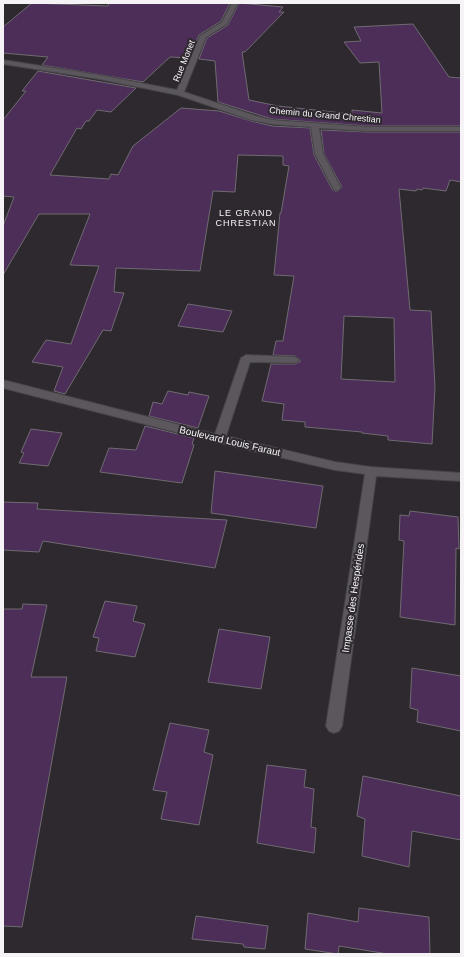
<svg xmlns="http://www.w3.org/2000/svg" width="464" height="957" font-family="Arial,sans-serif">
  <style>
    .building { fill: #4c2e59; stroke: #6f6b71; fill-rule: evenodd }
    .lines { fill: none; stroke-linecap: round; stroke-linejoin: round }
    .minor-casing { stroke: #464448; stroke-width: 2 }
    .minor { fill: #5b575d; fill-rule: evenodd }
    .labels { text-anchor: middle; dominant-baseline: central; stroke-width: 4; stroke-linejoin: round; paint-order: stroke }
    .far-street-label { font-size: 9px; fill: #f6f3f7; stroke: #2d292e }
    .far-neighbourhood-label { font-size: 9px; letter-spacing: 1px; fill: #f6f3f7; stroke: #2d292e }
    .street-label { font-size: 10px; fill: #f6f3f7; stroke: #2d292e }
  </style>
  <rect width="100%" height="100%" fill="#2d292e"/>
  <g class="building">
    <polygon points="32,3 108,6 109,3 230,3 221,21 199,35 189,58 170,57 143,82 42,65 48,57 3,53 3,27"/>
    <polygon points="239,3 283,7 279,12 284,12 245,52 242,52 249,100 278,106 352,114 352,110 382,113 379,62 360,63 344,42 361,41 354,27 413,24 449,77 461,78 461,126 367,126 272,119 218,102 215,61 199,59 207,38 228,25"/>
    <path d="M 38,71 L 136,88 L 111,112 L 97,110 L 89,121 L 86,121 L 81,129 L 77,128 L 50,175 L 109,179 L 111,174 L 118,175 L 133,146 L 181,108 L 219,111 L 251,121 L 272,126 L 310,128 L 314,155 L 332,189 L 337,192 L 342,187 L 324,154 L 321,130 L 367,132 L 461,132 L 461,182 L 450,180 L 446,191 L 423,188 L 422,190 L 417,189 L 416,191 L 399,189 L 410,310 L 431,311 L 435,387 L 432,444 L 388,440 L 388,436 L 362,433 L 362,432 L 305,427 L 305,422 L 282,420 L 284,404 L 262,401 L 271,364 L 295,364 L 301,361 L 295,356 L 273,355 L 276,341 L 283,341 L 294,276 L 274,275 L 280,213 L 281,213 L 289,166 L 283,165 L 283,156 L 238,155 L 235,192 L 213,191 L 200,271 L 116,268 L 114,292 L 124,293 L 111,331 L 103,330 L 65,394 L 54,391 L 63,367 L 32,362 L 46,340 L 71,344 L 99,266 L 70,265 L 90,214 L 39,214 L 3,275 L 3,226 L 14,197 L 3,196 L 3,120 L 26,91 L 22,91 ZM 344,316 L 394,318 L 395,382 L 341,379 Z"/>
    <polygon points="188,304 232,311 223,332 178,326"/>
    <polygon points="168,391 188,395 189,392 209,396 198,428 149,416 153,402 162,404"/>
    <polygon points="145,426 194,438 192,444 194,445 182,483 100,472 109,448 136,450"/>
    <polygon points="31,429 62,433 48,466 19,463 24,453 21,452"/>
    <polygon points="215,471 323,486 316,528 211,513"/>
    <polygon points="3,502 38,503 37,509 227,520 215,568 43,541 39,552 3,550"/>
    <polygon points="410,511 458,517 459,549 456,548 455,625 400,617 404,541 399,540 400,515 409,516"/>
    <polygon points="105,601 137,606 133,621 145,624 135,657 96,651 99,638 93,637"/>
    <polygon points="23,604 47,605 31,677 67,677 22,927 3,926 3,609 22,609"/>
    <polygon points="219,629 270,637 261,689 208,682"/>
    <polygon points="412,668 461,676 461,731 417,722 418,710 410,708"/>
    <polygon points="170,723 209,730 204,752 213,755 199,825 161,819 167,792 153,790"/>
    <polygon points="267,765 306,770 304,787 314,789 311,827 316,828 314,853 257,843"/>
    <polygon points="363,776 461,796 461,840 412,831 409,867 362,856 365,819 357,816"/>
    <polygon points="359,908 429,917 430,954 388,954 339,946 338,954 305,949 308,913 358,922"/>
    <polygon points="196,916 268,926 265,949 244,947 243,944 192,939"/>
  </g>
  <g class="lines">
    <defs>
      <g id="minor">
        <polygon points="232,3 238,3 227,24 206,37 184,92 256,116 272,120 367,127 461,127 461,131 367,131 319,128 323,154 341,188 337,191 333,188 315,154 311,127 272,124 251,120 178,95 99,79 3,64 3,60 99,75 177,90 200,36 222,22"/>
        <polygon points="246,355 295,357 300,360 295,363 250,362 226,436 335,462 371,467 461,473 461,481 376,476 342,726 339,731 334,733 329,731 326,726 365,474 335,470 219,443 3,388 3,380 215,434 241,358"/>
      </g>
    </defs>
    <use href="#minor" class="minor-casing"/>
    <use href="#minor" class="minor"/>
  </g>
  <g class="labels">
    <g class="far-street-label">
      <text transform="translate(184 61) rotate(-68)">Rue Monet</text>
      <text transform="translate(325 115) rotate(5)">Chemin du Grand Chrestian</text>
    </g>
    <g class="far-neighbourhood-label">
      <text x="246" y="213">LE GRAND<tspan x="246" dy="10">CHRESTIAN</tspan></text>
    </g>
    <g class="street-label">
      <text transform="translate(230 441) rotate(13)">Boulevard Louis Faraut</text>
      <text transform="translate(353 598) rotate(-82)">Impasse des Hespérides</text>
    </g>
  </g>
  <rect width="464" height="957" fill="none" stroke="#f6f3f7" stroke-width="8"/>
</svg>
